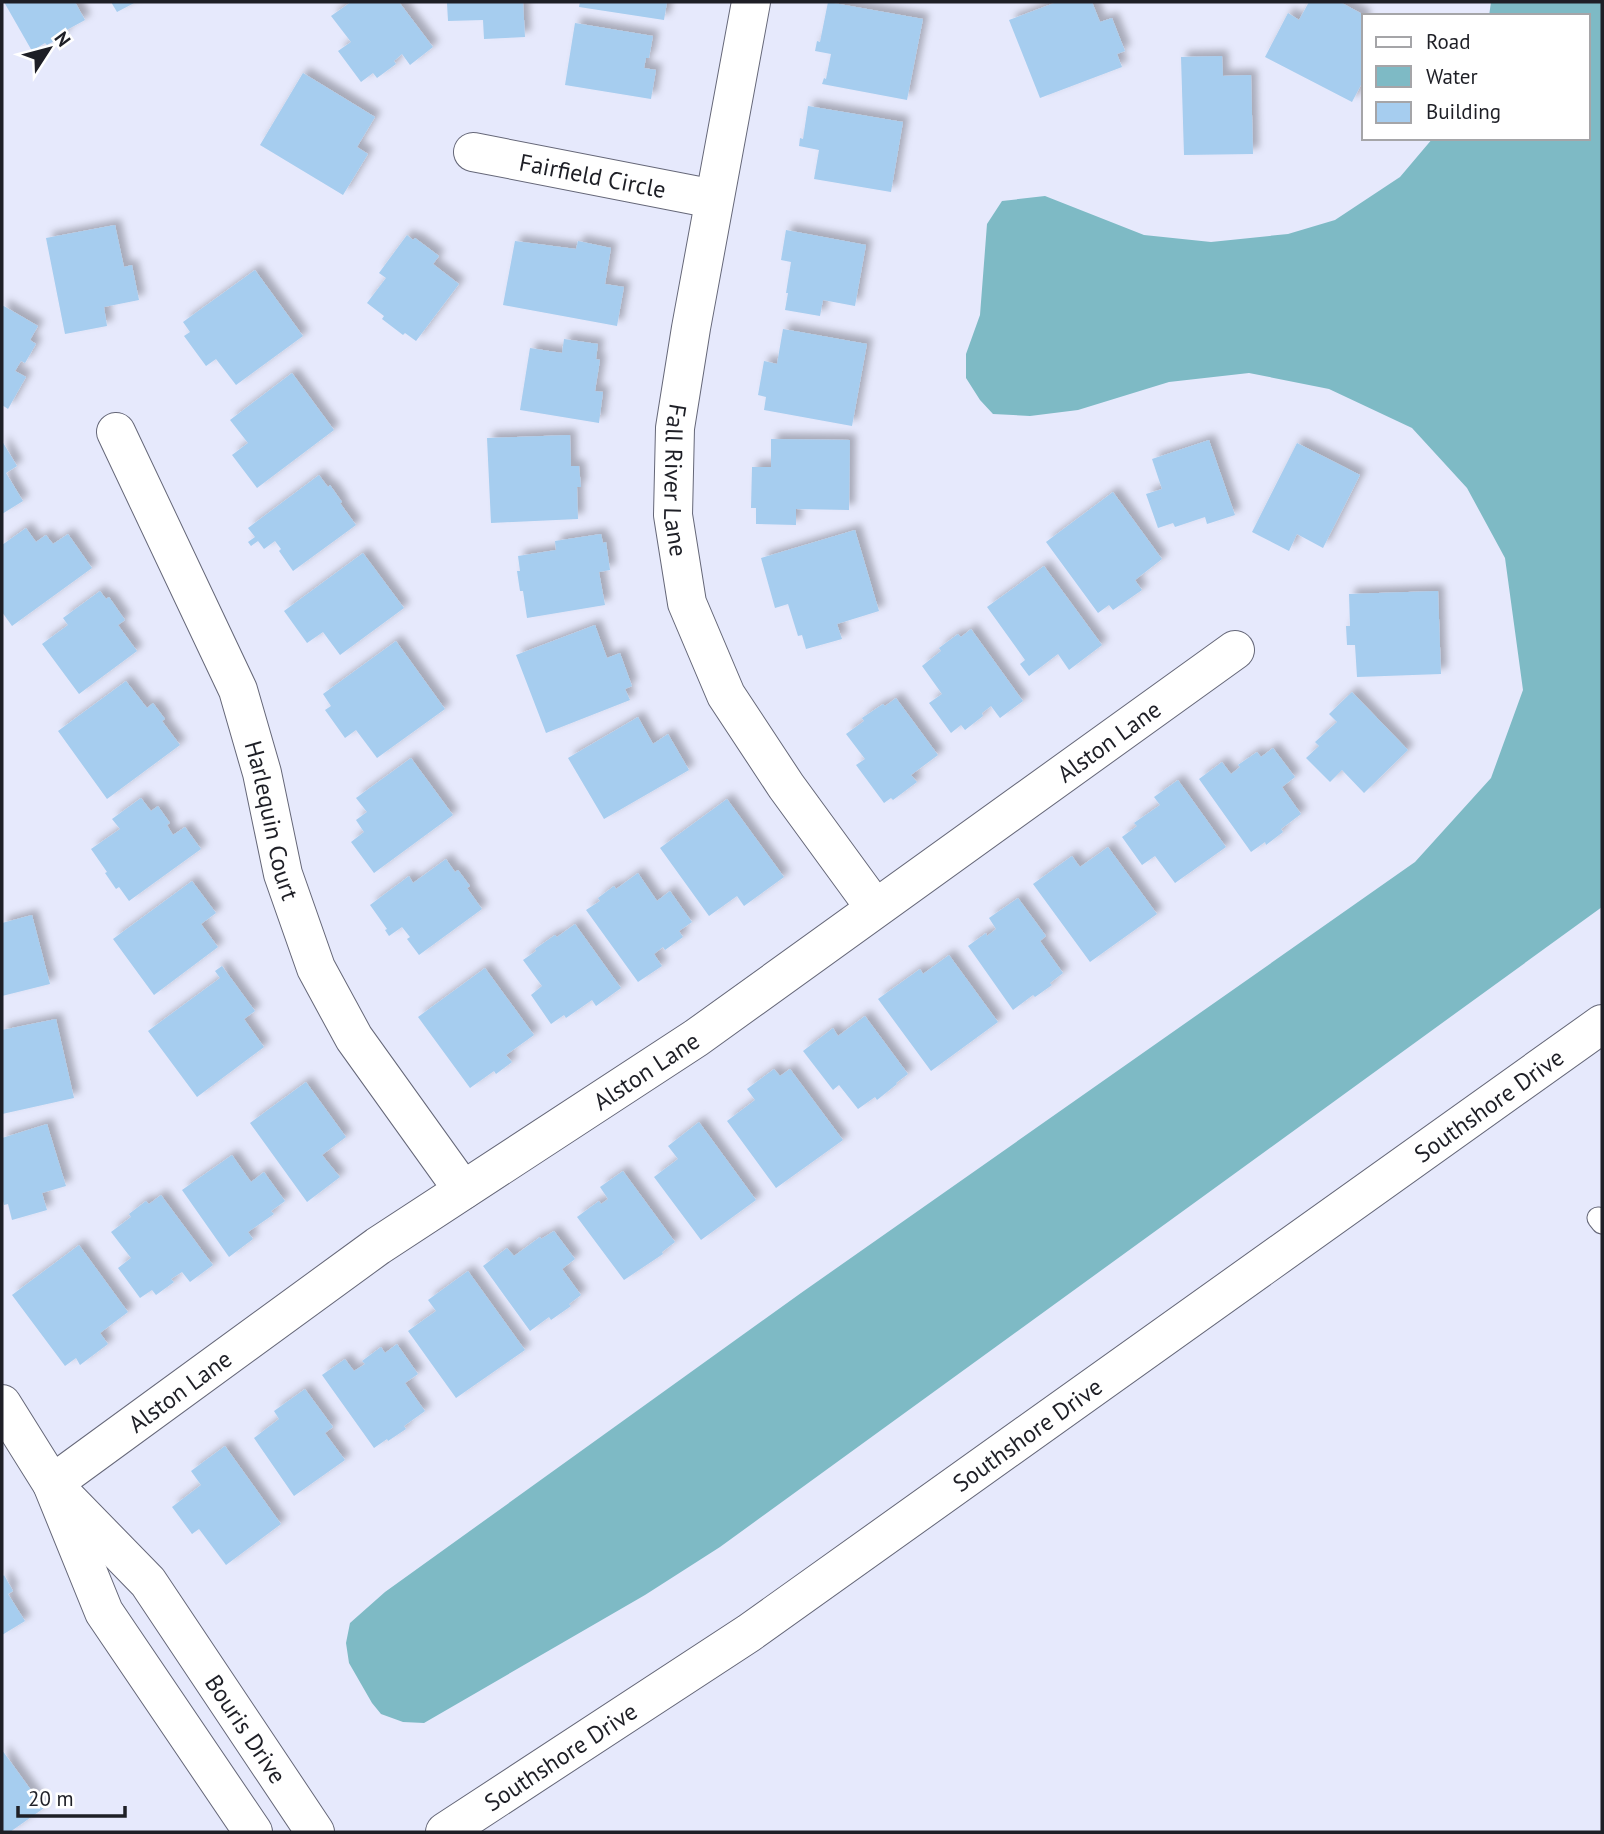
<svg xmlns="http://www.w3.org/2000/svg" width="1604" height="1834" font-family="'PT Sans',sans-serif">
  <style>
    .water { fill: #7ebac5 }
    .building { fill: #a6cdef; filter: url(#shadow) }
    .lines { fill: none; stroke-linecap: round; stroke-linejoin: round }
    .service-casing { stroke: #656778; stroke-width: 23 }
    .minor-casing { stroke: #656778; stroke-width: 40 }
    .tertiary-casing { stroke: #656778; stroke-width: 40 }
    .service { stroke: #fff; stroke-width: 21 }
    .minor { stroke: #fff; stroke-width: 38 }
    .tertiary { stroke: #fff; stroke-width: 38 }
    .labels { text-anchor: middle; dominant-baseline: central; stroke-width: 5; stroke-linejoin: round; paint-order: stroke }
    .street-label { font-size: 24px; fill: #1e1f26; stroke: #fff }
  </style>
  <defs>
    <filter id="shadow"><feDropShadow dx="6" dy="-6" stdDeviation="3.5" flood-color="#0004"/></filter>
  </defs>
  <rect width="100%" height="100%" fill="#e6e9fc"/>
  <polygon class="water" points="1491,2 1602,2 1602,907 720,1547 645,1595 424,1723 403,1722 381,1714 372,1703 349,1663 346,1643 350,1623 385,1592 801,1293 1415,862 1491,778 1523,690 1505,558 1467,488 1412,428 1329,389 1249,373 1169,382 1078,410 1030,416 993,414 980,400 966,378 966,354 980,315 987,224 1002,201 1045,196 1144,235 1211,242 1288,234 1335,220 1400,177 1433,138 1588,138 1588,16 1489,16"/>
  <g class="building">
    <polygon points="4,2 75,2 85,20 63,32 65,35 47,45 45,43 32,51"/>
    <polygon points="111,2 136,2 117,12"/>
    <polygon points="351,2 399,2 433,47 410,65 402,54 394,61 396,64 377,78 373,73 361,82 338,51 351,42 331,16"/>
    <polygon points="455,2 523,2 525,37 484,39 483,20 448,21 447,3"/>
    <polygon points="580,2 667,2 664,20 579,7"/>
    <polygon points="828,2 923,19 907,100 822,84 824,78 826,79 831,54 815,51 817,41 820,42"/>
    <polygon points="1057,2 1092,2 1100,22 1112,18 1125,51 1117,54 1122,67 1040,98 1009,20"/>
    <polygon points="1309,2 1340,2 1364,15 1364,79 1352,102 1265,57 1288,13 1299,20"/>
    <polygon points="575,23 653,36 649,58 646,58 644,68 656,70 651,99 565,85"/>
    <polygon points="1222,56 1223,76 1251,75 1253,154 1184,155 1181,57"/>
    <polygon points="303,73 375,117 357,147 368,154 343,195 260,145"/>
    <polygon points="808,106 903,122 891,192 814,179 819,150 799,146 800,138 803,139"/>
    <polygon points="115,225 124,267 132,265 139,300 104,307 107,326 65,334 46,238"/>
    <polygon points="786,230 866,245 855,306 823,300 820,316 785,310 788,293 786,293 791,262 781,260"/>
    <polygon points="407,235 413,240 415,238 439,256 433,264 459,284 416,341 405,333 403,335 382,319 384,316 367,303 386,278 379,273"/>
    <polygon points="515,241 576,249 578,241 611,248 605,284 624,287 617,326 503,305"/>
    <polygon points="255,270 303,336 236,385 216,359 206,366 184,336 190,332 183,322"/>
    <polygon points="2,305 38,326 30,340 36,344 25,363 21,361 15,371 26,377 8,409 2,405"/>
    <polygon points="783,329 867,344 852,426 764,410 766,397 758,395 764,361 777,364"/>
    <polygon points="564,339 598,344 596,359 600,360 595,391 603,392 599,423 520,410 530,348 562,353"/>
    <polygon points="292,373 334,430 257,488 232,455 248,443 230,420"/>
    <polygon points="570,435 571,466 579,466 581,487 577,487 578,519 491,523 487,438"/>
    <polygon points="771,439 850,440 849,510 796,509 796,525 756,524 756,508 751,508 752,467 771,467"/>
    <polygon points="1209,440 1235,515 1207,524 1205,517 1175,527 1173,523 1158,528 1146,494 1162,489 1152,459"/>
    <polygon points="2,441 17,466 6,473 23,501 2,514"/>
    <polygon points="1297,443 1360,475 1323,548 1297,534 1289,551 1252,532"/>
    <polygon points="319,475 328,487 330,485 342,502 340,503 356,525 293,571 279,551 281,549 275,541 264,549 258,541 251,546 248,542 255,537 248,528"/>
    <polygon points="1113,492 1162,559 1135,580 1142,590 1113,610 1109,605 1098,613 1046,542"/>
    <polygon points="26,528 36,542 46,535 53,544 68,534 92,568 12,626 2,612 2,545"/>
    <polygon points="855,530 879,611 837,624 842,639 806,649 802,635 798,636 788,604 775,608 761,558"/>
    <polygon points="601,534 603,543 606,542 610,570 599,572 605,605 527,618 523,591 520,591 517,571 520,571 518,556 556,550 555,541"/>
    <polygon points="363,553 404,608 340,655 323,632 307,643 284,611"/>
    <polygon points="1044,566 1102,645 1069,670 1058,654 1029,676 1020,664 1025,660 987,607"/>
    <polygon points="100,591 106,599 109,597 125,620 118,625 137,651 79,694 42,644 68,625 63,618"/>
    <polygon points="1438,591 1441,674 1357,677 1355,645 1347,645 1346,626 1350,626 1349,594"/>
    <polygon points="595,625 607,658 620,653 632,686 625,689 630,700 546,733 516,655"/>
    <polygon points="971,629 1023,701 1000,718 991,706 982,713 983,716 965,730 961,725 951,733 929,703 942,694 922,666 941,651 939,648 958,634 961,637"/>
    <polygon points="396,641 445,709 377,758 356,730 345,738 325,710 331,706 323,694"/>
    <polygon points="126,681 147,708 153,703 165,719 162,721 180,745 107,799 58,731"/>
    <polygon points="1352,692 1408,750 1364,793 1342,770 1330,782 1306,758 1319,746 1315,742 1337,722 1329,714"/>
    <polygon points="896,698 938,755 911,775 917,782 893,800 891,798 884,803 856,765 865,759 846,734 864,721 862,718 883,704 885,706"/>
    <polygon points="638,717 653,744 668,734 689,770 604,819 568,758"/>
    <polygon points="1273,748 1295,777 1282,787 1301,814 1281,829 1283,832 1266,845 1265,842 1251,852 1199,779 1222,762 1231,774 1240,767 1238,765 1257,752 1261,757"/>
    <polygon points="411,758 453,815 374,873 351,842 364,832 356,820 367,812 356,798"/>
    <polygon points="1178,780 1226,847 1175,883 1155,856 1142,865 1122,837 1137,826 1134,823 1160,805 1154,797"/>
    <polygon points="141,798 151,811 158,806 170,823 167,825 173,835 185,827 201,849 129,901 119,887 116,889 105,873 107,872 91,849 120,829 112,819"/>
    <polygon points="727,799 784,877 744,906 737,896 709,916 660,848"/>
    <polygon points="1108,847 1157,914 1090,962 1033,884 1072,856 1080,867"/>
    <polygon points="446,859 455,872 458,870 470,886 467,888 482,909 419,955 407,939 410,937 402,927 389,936 385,930 387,929 370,905 409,876 413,883"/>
    <polygon points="638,873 657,901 670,891 692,922 679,931 683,937 665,950 663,947 654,954 662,966 638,982 586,910 600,901 598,898 614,886 616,889"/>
    <polygon points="192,881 216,913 201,924 218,947 154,995 113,939"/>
    <polygon points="1018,898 1046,936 1040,941 1063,973 1050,983 1052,985 1035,997 1033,995 1013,1010 968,946 986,933 987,936 996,929 989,918"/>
    <polygon points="32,915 50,984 2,996 2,923"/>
    <polygon points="575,924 621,988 596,1006 592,1000 566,1018 564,1015 551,1024 531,995 542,986 523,960 536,951 535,949 555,935 557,937"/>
    <polygon points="949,955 998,1022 931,1071 878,999 920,969 923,974"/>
    <polygon points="222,966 255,1011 244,1019 264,1047 197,1097 148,1031 220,978 215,971"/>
    <polygon points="485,968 534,1035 506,1055 512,1062 496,1074 494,1071 470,1088 418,1017"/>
    <polygon points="865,1016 908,1074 896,1083 897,1084 877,1100 875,1097 858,1109 839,1085 833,1090 803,1051 833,1028 838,1036"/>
    <polygon points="56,1019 74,1098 2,1114 2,1030"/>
    <polygon points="774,1069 780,1076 790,1069 843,1140 776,1188 727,1121 755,1100 747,1089"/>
    <polygon points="306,1082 346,1137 322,1155 340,1177 307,1202 250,1123"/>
    <polygon points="699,1122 756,1200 701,1240 654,1177 678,1159 668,1146"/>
    <polygon points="47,1124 66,1186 42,1193 47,1210 12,1220 8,1204 4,1205 2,1197 2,1138"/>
    <polygon points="232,1155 251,1182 264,1172 285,1201 271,1211 274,1214 248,1232 253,1239 229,1257 182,1190"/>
    <polygon points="623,1171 675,1242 662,1252 663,1254 624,1280 577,1217 599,1201 601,1204 608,1199 600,1187"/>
    <polygon points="161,1195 213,1265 190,1282 182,1272 171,1279 174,1282 156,1295 152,1290 140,1298 118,1268 131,1258 111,1232 131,1217 129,1214 146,1201 149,1204"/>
    <polygon points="554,1231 575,1259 562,1269 581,1295 569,1304 571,1306 551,1320 549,1317 530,1331 483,1266 507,1248 514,1256 540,1237 541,1239"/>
    <polygon points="79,1245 128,1312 100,1333 108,1344 80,1365 76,1358 65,1366 12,1295"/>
    <polygon points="468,1271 525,1350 456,1398 408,1331 436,1311 428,1300"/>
    <polygon points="397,1344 418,1374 405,1383 425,1411 404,1426 406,1429 388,1441 387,1439 374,1448 322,1375 345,1359 354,1371 365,1364 362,1361 381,1347 385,1353"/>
    <polygon points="305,1389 333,1427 325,1433 345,1460 294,1496 254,1438 279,1419 274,1411"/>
    <polygon points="225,1446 281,1524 226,1565 199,1529 192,1534 172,1507 201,1485 191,1471"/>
    <polygon points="4,1575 13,1591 8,1594 25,1621 2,1635 2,1577"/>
    <polygon points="2,1750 44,1808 10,1832 2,1832"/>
  </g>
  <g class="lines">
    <defs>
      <polyline id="service" points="1598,1218 1602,1223"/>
      <g id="minor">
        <path id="s1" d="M 751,2 L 691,328 L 675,428 L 673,515 L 687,603 L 726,695 L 786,786 L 875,908"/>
        <path id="s2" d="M 473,152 L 714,199"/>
        <path id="s3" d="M 116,432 L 238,690 L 262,773 L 283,874 L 316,968 L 354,1038 L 463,1190"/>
        <polyline points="2,1404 52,1484 104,1612 253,1832"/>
        <path id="s4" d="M 52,1484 L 378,1246 L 696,1038 L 1235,650"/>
        <path id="s5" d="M 66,1498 L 148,1582 L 315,1832"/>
      </g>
      <g id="tertiary">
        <path id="s6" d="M 445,1832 L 749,1633 L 1602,1024"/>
      </g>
    </defs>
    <use href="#service" class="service-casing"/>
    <use href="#minor" class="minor-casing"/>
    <use href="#tertiary" class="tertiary-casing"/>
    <use href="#service" class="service"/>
    <use href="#minor" class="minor"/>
    <use href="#tertiary" class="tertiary"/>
  </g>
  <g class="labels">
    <g class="street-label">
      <text stroke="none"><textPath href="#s2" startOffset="122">Fairfield Circle</textPath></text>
      <text stroke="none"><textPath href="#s1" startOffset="485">Fall River Lane</textPath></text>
      <text stroke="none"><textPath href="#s4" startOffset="1292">Alston Lane</textPath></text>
      <text stroke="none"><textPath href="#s3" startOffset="420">Harlequin Court</textPath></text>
      <text stroke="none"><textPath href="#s4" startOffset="724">Alston Lane</textPath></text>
      <text stroke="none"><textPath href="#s6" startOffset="1272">Southshore Drive</textPath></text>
      <text stroke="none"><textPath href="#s4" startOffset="158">Alston Lane</textPath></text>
      <text stroke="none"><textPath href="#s6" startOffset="705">Southshore Drive</textPath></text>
      <text stroke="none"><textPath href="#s5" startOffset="294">Bouris Drive</textPath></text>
      <text stroke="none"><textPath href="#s6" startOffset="138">Southshore Drive</textPath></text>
    </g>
  </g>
  <rect width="1604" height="1834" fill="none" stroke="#1e1f26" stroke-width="7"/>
  <rect x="1362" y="14" width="228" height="126" fill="#ffffff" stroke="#a5a5a8" stroke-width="2"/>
  <rect x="1376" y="37" width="35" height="10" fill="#ffffff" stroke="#a5a5a8" stroke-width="2"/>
  <text x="1426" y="49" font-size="21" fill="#1e1f26">Road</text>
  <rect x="1376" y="66" width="35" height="21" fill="#7ebac5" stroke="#a5a5a8" stroke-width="2"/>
  <text x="1426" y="84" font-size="21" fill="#1e1f26">Water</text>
  <rect x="1376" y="102" width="35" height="21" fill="#a6cdef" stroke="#a5a5a8" stroke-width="2"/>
  <text x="1426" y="119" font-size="21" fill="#1e1f26">Building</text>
  <g transform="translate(49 49) rotate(54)" stroke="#ffffff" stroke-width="5" paint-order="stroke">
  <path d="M0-5L12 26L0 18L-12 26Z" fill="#1e1f26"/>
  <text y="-10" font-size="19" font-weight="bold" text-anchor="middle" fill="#1e1f26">N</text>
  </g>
  <path d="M18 1806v10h107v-10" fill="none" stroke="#1e1f26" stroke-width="3.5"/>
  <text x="28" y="1806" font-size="21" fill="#1e1f26" stroke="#ffffff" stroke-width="5" paint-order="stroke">20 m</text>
</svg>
